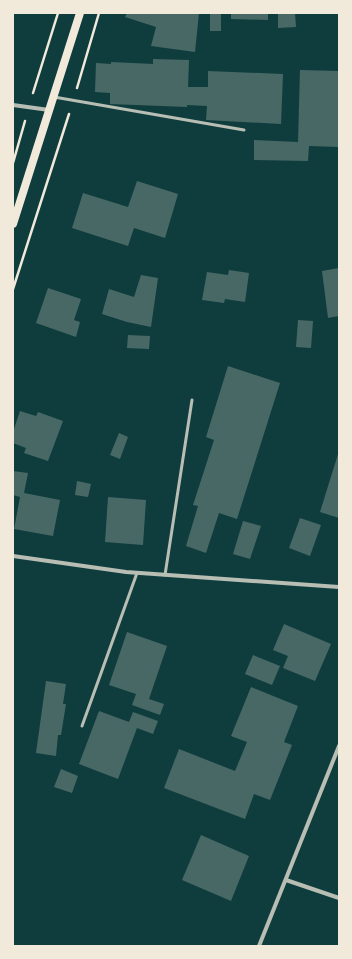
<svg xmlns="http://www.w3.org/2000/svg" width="352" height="959" font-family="'Sofia Sans Condensed',sans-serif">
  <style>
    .building { fill: #486865 }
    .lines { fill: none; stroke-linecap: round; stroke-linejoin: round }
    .path { stroke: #f1e9da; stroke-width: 2.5 }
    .service { stroke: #b8beb3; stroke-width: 3 }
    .minor { stroke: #b8beb3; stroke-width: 4 }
    .secondary { stroke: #f1e9da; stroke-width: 8 }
  </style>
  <rect width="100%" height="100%" fill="#0f3d3e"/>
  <g class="building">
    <polygon points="127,13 199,13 195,52 151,46 156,27 125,17"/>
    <rect x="210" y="13" width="11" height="18"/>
    <polygon points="231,13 268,13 268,20 231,19"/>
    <polygon points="278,13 295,13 296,27 278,28"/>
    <polygon points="153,59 189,60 188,87 208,87 208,71 283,74 281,124 206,120 207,106 187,105 187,107 110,104 110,93 95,92 96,63 111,64 111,62 153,64"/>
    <polygon points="300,70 339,71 339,147 309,146 308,161 254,160 254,140 298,142"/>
    <polygon points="137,181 178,194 165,238 134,228 128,246 72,228 83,193 128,207"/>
    <polygon points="339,268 339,316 328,318 322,271"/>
    <polygon points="229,270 249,273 245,302 225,299 224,303 202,300 207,272 228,275"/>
    <polygon points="141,275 158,278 151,327 127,322 102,314 109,289 134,297"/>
    <polygon points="48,288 81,299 74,320 80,322 76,337 36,323"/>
    <polygon points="298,320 313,321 311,348 296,347"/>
    <polygon points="128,335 150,336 149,349 127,348"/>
    <polygon points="228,366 280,383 237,519 219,513 206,553 186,546 198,506 193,505 214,440 206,437"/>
    <polygon points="20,411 36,416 38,412 63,421 48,461 24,453 26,448 13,443 13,432"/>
    <polygon points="119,433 128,437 120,459 110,455"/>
    <polygon points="339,451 339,518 320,512"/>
    <polygon points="13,471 28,473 24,493 60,500 53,536 14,529 20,497 13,495"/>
    <polygon points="77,481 91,484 88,497 75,495"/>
    <polygon points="108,497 146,500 143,545 105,542"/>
    <polygon points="300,518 321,525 310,556 289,548"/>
    <polygon points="243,521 261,526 250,559 233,554"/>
    <polygon points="284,624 331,644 315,681 283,668 288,656 273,650"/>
    <polygon points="127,632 167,646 149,699 164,704 160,715 132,705 136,694 109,685"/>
    <polygon points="253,655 280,666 272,685 245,674"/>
    <polygon points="46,681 66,684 63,704 66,704 61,735 58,735 56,756 36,753"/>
    <polygon points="251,687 298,706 284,742 292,745 270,800 254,794 245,819 164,788 179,749 235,771 247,742 231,736"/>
    <polygon points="99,711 129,722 133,712 158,721 153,734 137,728 118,779 79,764"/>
    <polygon points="61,769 78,776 72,793 54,787"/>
    <polygon points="201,835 249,856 231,901 182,880"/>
  </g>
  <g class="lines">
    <g class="path">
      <polyline points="77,88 99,13"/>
      <polyline points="33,93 58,13"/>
      <polyline points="13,163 25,121"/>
      <polyline points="13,289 69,114"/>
    </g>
    <g class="service">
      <polyline points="54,97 244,130"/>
      <polyline points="165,575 192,400"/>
      <polyline points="82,726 137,573"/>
    </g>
    <g class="minor">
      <polyline points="13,105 49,110"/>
      <polyline points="13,556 126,572 339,587"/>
      <polyline points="286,880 339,898"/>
      <polyline points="259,946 339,746"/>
    </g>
    <polyline class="secondary" points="13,224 80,13"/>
  </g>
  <rect width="352" height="959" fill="none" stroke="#f1e9da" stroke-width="28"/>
</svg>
